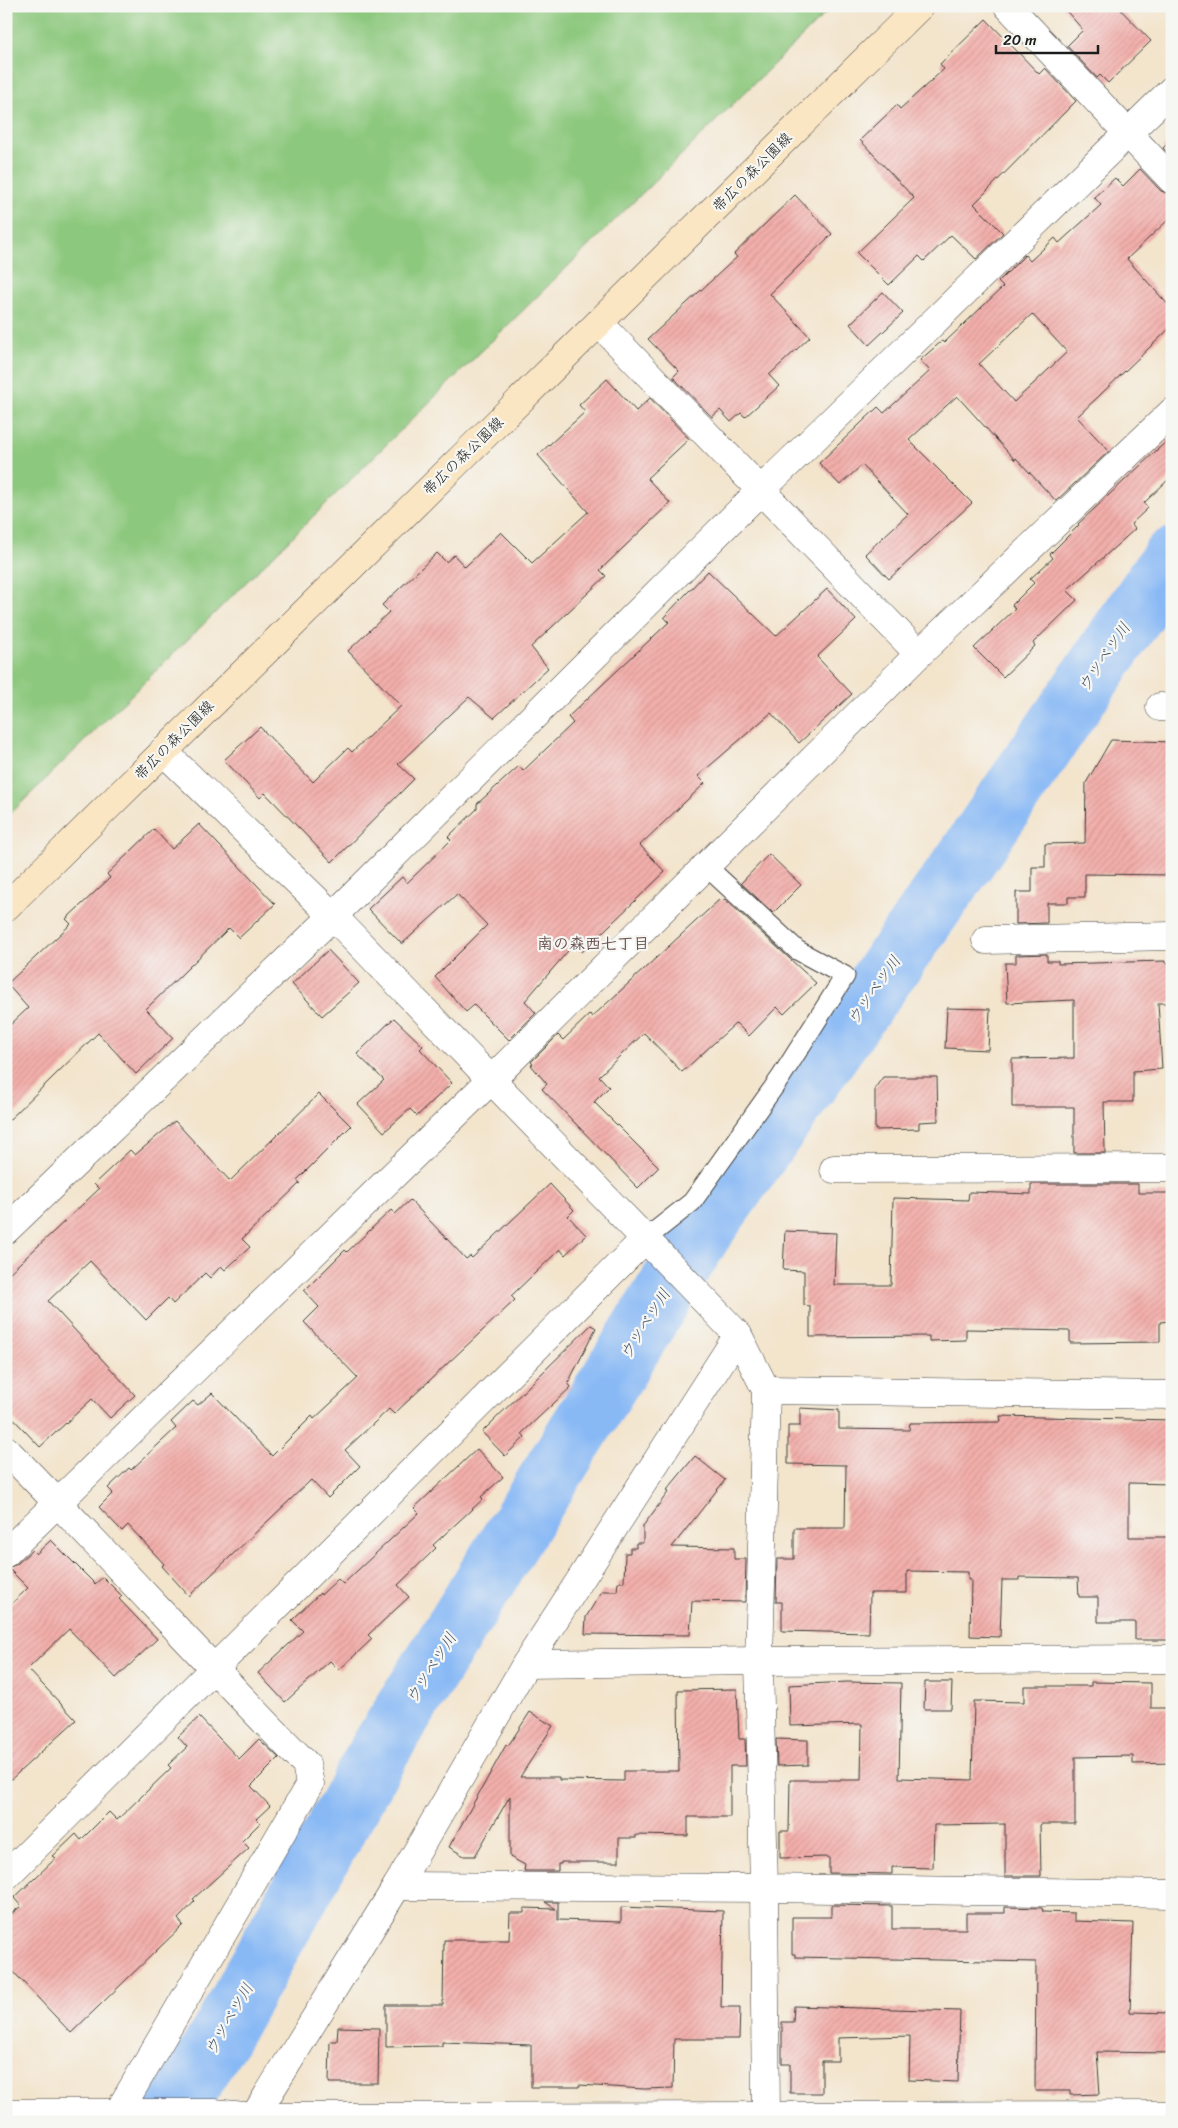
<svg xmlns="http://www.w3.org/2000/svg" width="1178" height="2128" font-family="Sriracha,'Klee One',sans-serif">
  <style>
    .park { fill: #8cc87d; stroke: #54724c }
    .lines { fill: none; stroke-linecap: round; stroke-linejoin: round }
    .river { stroke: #89b9f5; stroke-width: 61 }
    .building { fill: url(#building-hatch); fill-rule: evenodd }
    .lane-casing { stroke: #3c3a36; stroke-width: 21 }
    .street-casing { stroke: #3c3a36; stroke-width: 29 }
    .secondary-casing { stroke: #3c3a36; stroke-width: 29 }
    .lane { stroke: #fff; stroke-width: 19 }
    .street { stroke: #fff; stroke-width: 28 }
    .secondary { stroke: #fbe6c4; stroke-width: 28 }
    .labels { text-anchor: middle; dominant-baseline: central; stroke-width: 4.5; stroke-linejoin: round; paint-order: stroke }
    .street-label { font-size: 15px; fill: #1c1c1c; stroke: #f6f6f2 }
    .water-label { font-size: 16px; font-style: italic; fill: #425368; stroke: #f6f6f2 }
    .neighbourhood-label { font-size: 16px; font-weight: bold; fill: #674f4e; stroke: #f6f6f2 }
  </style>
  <defs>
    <pattern id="building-hatch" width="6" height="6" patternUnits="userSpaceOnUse" patternTransform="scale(1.25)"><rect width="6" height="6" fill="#f3afab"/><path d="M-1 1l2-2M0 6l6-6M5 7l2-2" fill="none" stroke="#d09693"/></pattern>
  </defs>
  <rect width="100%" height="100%" fill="#f6f6f2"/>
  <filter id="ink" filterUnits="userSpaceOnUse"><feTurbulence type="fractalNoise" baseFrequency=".02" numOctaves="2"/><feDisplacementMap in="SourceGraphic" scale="10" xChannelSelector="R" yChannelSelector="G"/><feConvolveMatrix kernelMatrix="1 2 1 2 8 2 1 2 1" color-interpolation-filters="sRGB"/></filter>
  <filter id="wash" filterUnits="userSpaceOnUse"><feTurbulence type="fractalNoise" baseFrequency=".0096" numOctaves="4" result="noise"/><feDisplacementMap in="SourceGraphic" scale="20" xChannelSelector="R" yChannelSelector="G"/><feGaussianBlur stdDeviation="1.12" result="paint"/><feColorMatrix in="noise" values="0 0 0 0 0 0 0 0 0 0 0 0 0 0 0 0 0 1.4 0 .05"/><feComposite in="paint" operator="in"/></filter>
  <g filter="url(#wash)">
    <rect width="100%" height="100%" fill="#f3e4cc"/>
    <polygon class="park" points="6,6 833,6 6,818"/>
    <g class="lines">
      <polyline class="river" points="168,2122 227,2024 381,1748 703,1231 967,858 1172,558"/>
    </g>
    <g id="blocks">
      <g class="building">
        <polygon points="1062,6 1117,6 1151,41 1108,83 1100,75 1097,78 1067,46 1083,30"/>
        <polygon points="986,19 1039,74 1045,68 1076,101 974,204 1003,233 976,259 951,235 924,261 919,256 889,285 857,253 914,198 860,140 897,105 900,109 944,69 940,64"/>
        <polygon points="1172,139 1172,157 1163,148"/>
        <path d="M 1140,169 L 1161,191 L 1172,195 L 1172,216 L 1127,259 L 1172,309 L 1172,326 L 1077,417 L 1109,451 L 1056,501 L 1016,458 L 1015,460 L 957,396 L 909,440 L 972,503 L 889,579 L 865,554 L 908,514 L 862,465 L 840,485 L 819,463 L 878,407 L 884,413 L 930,371 L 920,360 L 942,341 L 944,343 L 1003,287 L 998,282 L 1025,255 L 1030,261 L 1055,238 L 1059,243 L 1101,205 L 1094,197 L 1115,178 L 1123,186 ZM 1032,314 L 1067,352 L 1014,402 L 979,364 Z"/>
        <polygon points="795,195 832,234 770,294 810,337 769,375 779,386 745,417 741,413 731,422 720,410 712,417 673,377 679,371 648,339 737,257 734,254"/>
        <polygon points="883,292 903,313 869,345 850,324"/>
        <polygon points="607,379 636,411 650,398 689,439 647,478 670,503 600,570 606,576 531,647 548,668 494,718 469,697 398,764 414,779 332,862 265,793 260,798 224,760 260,727 313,782 348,748 352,752 401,706 348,651 389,612 382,605 437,553 446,562 454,555 465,567 501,532 532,563 588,512 538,455 585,412 579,405"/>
        <polygon points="1172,436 1172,476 1144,503 1148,508 1131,524 1135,529 1067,590 1077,600 1033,643 1035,646 1003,677 974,648 1015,609 1012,605 1034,583 1030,579 1053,558 1050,554 1079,525 1078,524"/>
        <polygon points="708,571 776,636 827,589 856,620 817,657 852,694 799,743 771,713 698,776 705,783 640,845 665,872 582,952 574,944 525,1001 536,1013 509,1040 474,1005 466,1012 435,977 487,925 457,894 402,944 368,909 402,877 407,883 451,840 448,837 477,809 477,804 519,766 523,771 573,723 568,717 669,622 664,617"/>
        <polygon points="1111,740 1172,742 1172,875 1085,874 1085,897 1068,897 1068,903 1047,903 1047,923 1016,924 1016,892 1032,892 1032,867 1045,867 1045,844 1085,843 1086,783"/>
        <polygon points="199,824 275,904 239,938 229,928 146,1009 173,1038 136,1074 98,1033 6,1123 6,1029 28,1008 7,984 71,924 66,919 110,878 107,874 154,829 172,849"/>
        <polygon points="769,854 801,885 773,913 741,883"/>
        <polygon points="720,899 722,901 725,899 816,983 784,1014 777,1007 749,1036 736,1023 682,1072 644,1033 599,1076 609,1087 594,1102 659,1167 638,1188 542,1089 547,1084 531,1065 533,1064 531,1062 558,1035 563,1040 590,1014 592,1017"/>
        <polygon points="328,950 359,983 322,1016 292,984"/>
        <polygon points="1047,954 1047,961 1058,961 1058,964 1165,961 1165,963 1172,963 1172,1003 1158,1003 1162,1069 1133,1071 1133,1102 1104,1102 1105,1153 1074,1153 1074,1107 1012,1107 1012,1059 1074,1058 1074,1000 1007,1003 1005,963 1016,963 1016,955"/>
        <polygon points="947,1008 990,1009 988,1050 945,1048"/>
        <polygon points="394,1018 423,1046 420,1049 452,1083 417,1116 410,1109 384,1132 358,1104 384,1080 357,1054"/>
        <polygon points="883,1077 937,1077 938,1121 919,1122 919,1129 875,1130 875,1088"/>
        <polygon points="319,1094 351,1126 297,1180 300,1183 242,1239 250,1247 225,1270 221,1266 210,1278 205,1273 173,1304 168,1298 146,1320 90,1261 48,1301 135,1395 110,1418 92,1399 40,1447 6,1411 6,1276 99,1189 94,1184 130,1150 135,1155 175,1121 230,1181"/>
        <polygon points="550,1184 574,1210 568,1216 586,1235 565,1255 560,1249 511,1296 515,1300 394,1414 389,1409 345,1450 360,1466 328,1498 311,1480 189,1596 162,1566 164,1564 128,1525 122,1531 99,1507 113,1493 108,1488 129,1468 131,1470 176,1428 171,1422 193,1401 198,1405 212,1393 272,1456 312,1416 314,1419 358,1378 304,1322 319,1307 304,1291 345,1250 347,1252 391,1210 395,1214 410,1200 466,1259 470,1256 472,1258"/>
        <polygon points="1031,1184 1138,1184 1138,1193 1172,1193 1172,1321 1160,1322 1160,1342 1070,1343 1070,1331 966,1329 966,1340 929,1341 929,1336 810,1337 810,1306 804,1305 804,1271 783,1270 785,1231 836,1233 834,1285 891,1285 893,1198 968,1200 969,1192 1031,1194"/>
        <polygon points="591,1325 596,1328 568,1383 571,1387 522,1433 525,1437 505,1456 482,1432"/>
        <polygon points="800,1408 839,1410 839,1429 909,1430 910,1423 1001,1422 1000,1416 1172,1420 1172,1484 1129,1483 1129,1537 1172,1537 1172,1640 1135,1640 1135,1622 1098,1622 1098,1597 1079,1597 1078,1578 1019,1577 1019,1580 1002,1580 1000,1637 970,1636 971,1580 968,1580 968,1572 907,1571 907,1593 870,1593 869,1633 782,1631 782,1602 776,1602 777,1559 794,1559 794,1528 845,1528 846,1465 788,1464 788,1426 800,1426"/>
        <polygon points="477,1449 503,1477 481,1497 483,1499 433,1545 436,1548 398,1585 409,1597 368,1635 372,1639 339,1670 330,1661 285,1702 258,1673 303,1631 292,1620 320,1593 321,1595 338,1579 343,1584 419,1513 414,1508"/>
        <polygon points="695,1456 725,1480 672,1547 734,1548 734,1559 746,1559 745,1602 692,1601 690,1635 585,1634 586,1617 602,1591 617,1591 618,1582 624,1582 625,1553 630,1553 630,1548 636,1548 636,1543 643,1543 643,1526 669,1491 667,1490"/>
        <polygon points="51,1540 95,1584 103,1577 122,1596 119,1599 157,1639 116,1678 69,1629 28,1669 76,1720 6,1784 6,1609 28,1588 8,1568 17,1564 32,1550 36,1554"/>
        <polygon points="847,1682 901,1683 899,1778 972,1780 974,1701 1024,1702 1024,1686 1091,1686 1091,1682 1151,1683 1151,1708 1172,1708 1172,1763 1133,1764 1133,1756 1075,1757 1075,1824 1040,1824 1041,1876 1005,1876 1005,1824 934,1825 933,1868 892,1867 892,1874 829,1873 829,1857 780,1858 780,1831 789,1831 790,1780 861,1780 862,1724 790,1726 789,1685"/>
        <polygon points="925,1682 952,1682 951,1709 924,1709"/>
        <polygon points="737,1689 739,1739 745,1739 746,1766 730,1766 730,1817 688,1817 688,1836 636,1835 636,1838 619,1838 619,1862 561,1862 561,1864 558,1864 558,1871 524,1871 525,1865 510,1857 510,1796 475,1856 464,1856 449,1847 506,1745 508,1746 530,1712 553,1726 520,1777 559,1777 559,1780 624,1781 624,1771 679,1771 678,1690"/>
        <polygon points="199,1717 239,1759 259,1739 279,1758 251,1786 270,1806 256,1819 260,1823 242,1841 249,1848 193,1899 195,1901 178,1919 183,1925 71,2033 6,1964 6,1918 21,1906 14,1898 56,1858 53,1856 76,1834 81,1840 109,1812 117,1820 171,1768 168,1765 187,1747 178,1737"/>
        <polygon points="776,1739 808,1740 808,1765 777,1766"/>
        <polygon points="545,1902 558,1902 558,1920 621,1922 621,1907 723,1911 721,2007 740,2007 739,2039 674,2039 673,2088 644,2089 579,2085 579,2087 531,2087 531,2045 442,2042 442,2046 386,2047 386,2005 443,2005 444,1940 509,1940 510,1913 524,1913 524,1908 556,1909"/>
        <polygon points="831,1905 892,1906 892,1929 966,1929 966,1913 1005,1913 1005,1907 1042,1908 1043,1912 1074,1913 1074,1921 1133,1923 1130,2012 1172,2013 1172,2053 1097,2052 1100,2094 1070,2095 1070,2091 1035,2091 1036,1962 795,1957 795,1954 792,1954 792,1917 831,1917"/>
        <polygon points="794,2006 960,2011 958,2082 909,2080 910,2036 838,2038 838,2061 822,2061 822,2093 790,2093 790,2064 782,2064 782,2022 793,2022"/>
        <polygon points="338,2027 379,2028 378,2083 329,2083 330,2041 337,2041"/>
      </g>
    </g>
  </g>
  <g filter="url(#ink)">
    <use href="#blocks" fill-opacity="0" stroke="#3c3a36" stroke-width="1"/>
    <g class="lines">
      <defs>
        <polyline id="lane" points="644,1240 692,1202 781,1077 845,976 797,950 706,866"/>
        <g id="street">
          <polyline points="1008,6 1172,180"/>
          <polyline points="599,323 919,654"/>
          <polyline points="1160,707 1172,708"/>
          <polyline points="163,751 333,916 738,1335 766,1390 759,1661 764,1888 766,2116"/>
          <polyline points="986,940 1172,936"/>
          <polyline points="834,1169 1172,1168"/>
          <polyline points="6,1230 333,916 761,490 1172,90"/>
          <polyline points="766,1390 1172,1395"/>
          <path d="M 6,1450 C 108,1553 204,1661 306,1764 L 310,1784 L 118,2113"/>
          <polyline points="6,1553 492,1079 919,654 1172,412"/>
          <polyline points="526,1664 759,1661 1172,1659"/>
          <polyline points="6,1876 644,1240"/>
          <polyline points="397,1886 764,1888 1172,1894"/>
          <polyline points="6,2113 214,2113 254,2117 1172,2115"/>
          <polyline points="254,2117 397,1886 526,1664 738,1335"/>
        </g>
        <polyline id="secondary" points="6,907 920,6"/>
      </defs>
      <use href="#lane" class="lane-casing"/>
      <use href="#street" class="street-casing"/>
      <use href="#secondary" class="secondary-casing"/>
      <use href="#lane" class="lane"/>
      <use href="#street" class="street"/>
      <use href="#secondary" class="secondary"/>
    </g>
  </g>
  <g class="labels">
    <g class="street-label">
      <text transform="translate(752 172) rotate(-45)">帯広の森公園線</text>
      <text transform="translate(463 456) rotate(-44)">帯広の森公園線</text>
      <text transform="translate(174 740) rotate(-45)">帯広の森公園線</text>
    </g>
    <g class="water-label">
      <text transform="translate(1104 657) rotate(-56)">ウツベツ川</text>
      <text transform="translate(874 990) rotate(-55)">ウツベツ川</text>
      <text transform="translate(645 1324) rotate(-58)">ウツベツ川</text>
      <text transform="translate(431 1668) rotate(-58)">ウツベツ川</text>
      <text transform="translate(229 2019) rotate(-60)">ウツベツ川</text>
    </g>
    <g class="neighbourhood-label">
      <text x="593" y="943">南の森西七丁目</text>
    </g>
  </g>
  <rect width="1178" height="2128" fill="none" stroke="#f6f6f2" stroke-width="25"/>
  <path d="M996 45v8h102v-8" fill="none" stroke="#1c1c1c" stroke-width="2.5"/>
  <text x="1003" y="45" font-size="15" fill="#1c1c1c" stroke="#f6f6f2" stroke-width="4" paint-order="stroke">20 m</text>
</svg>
